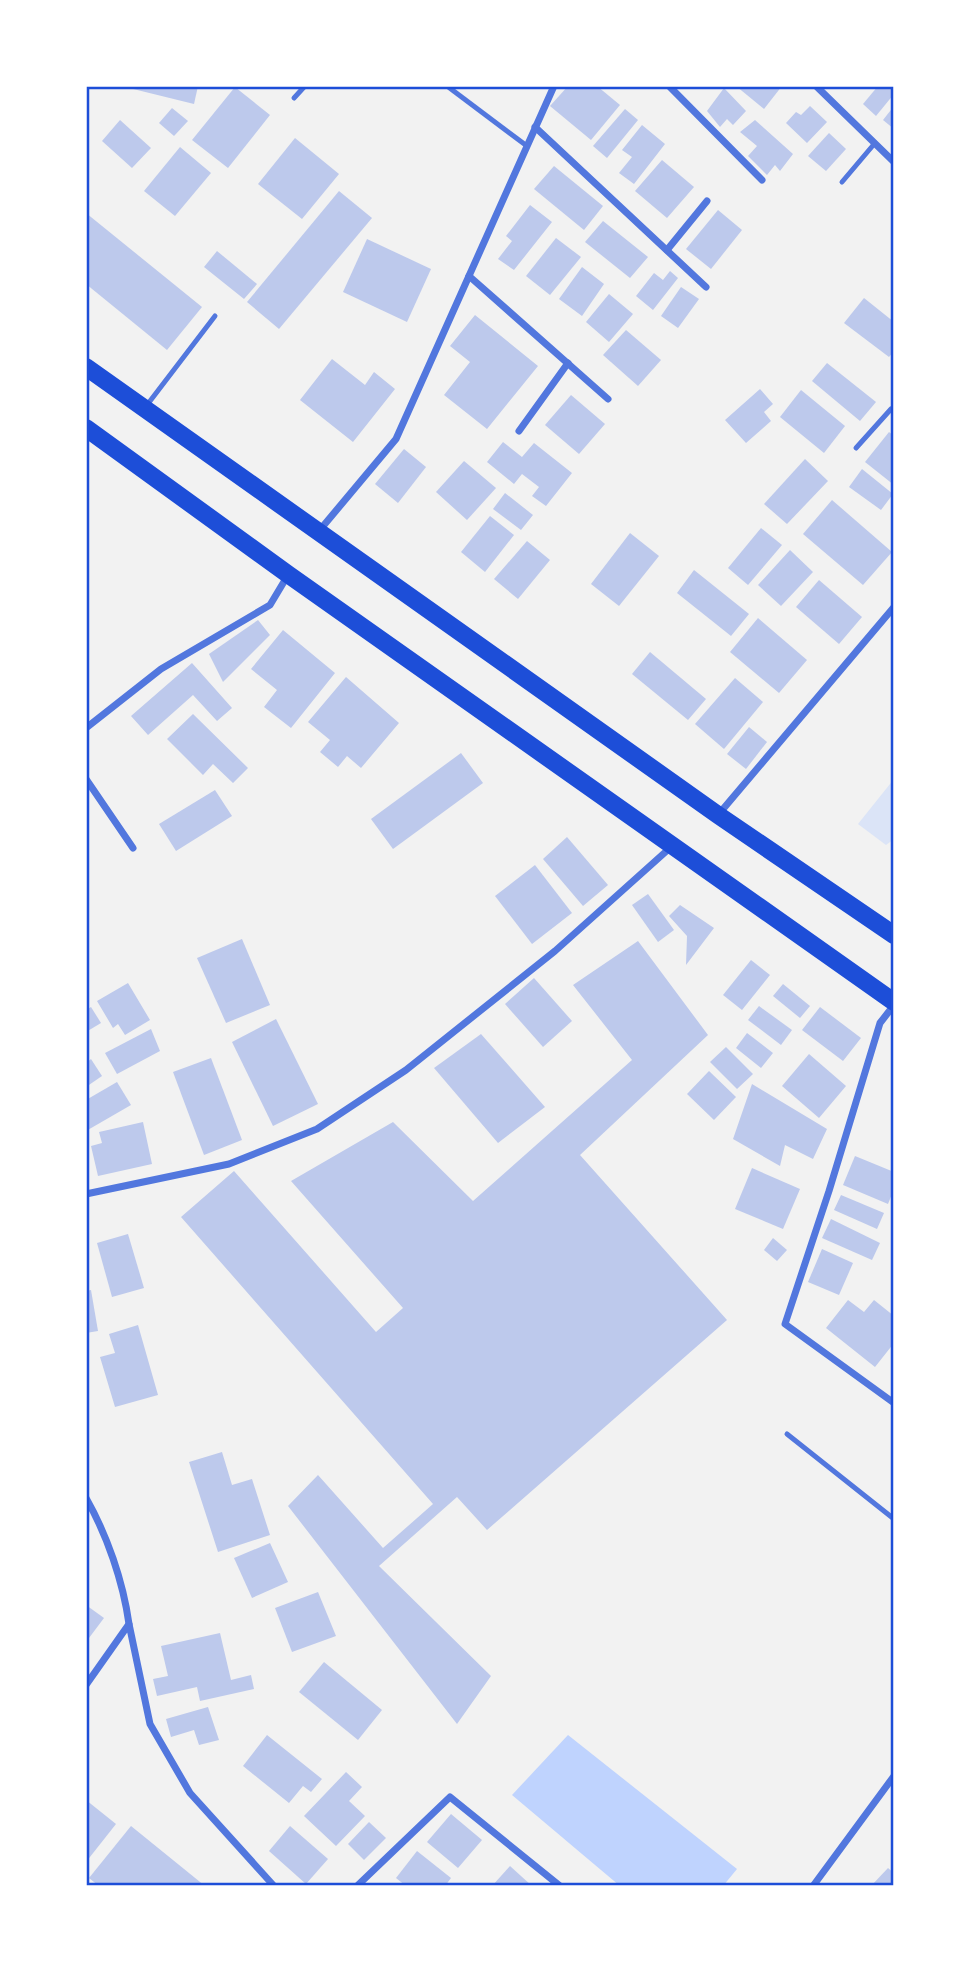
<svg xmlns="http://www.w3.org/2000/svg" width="980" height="1972" font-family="'Fira Sans Condensed',sans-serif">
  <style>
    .green { fill: #dbe4f7 }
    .water { fill: #bfd3fe }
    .building { fill: #bdc9ec }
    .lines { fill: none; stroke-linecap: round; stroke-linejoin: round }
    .service { stroke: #5277de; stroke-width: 5 }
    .minor { stroke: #5277de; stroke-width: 7 }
    .primary { stroke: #1d4ed8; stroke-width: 18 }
    .neatline { fill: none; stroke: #1d4ed8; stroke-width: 2.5 }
  </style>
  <rect width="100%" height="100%" fill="#f2f2f2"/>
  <polygon class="green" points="894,779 894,839 886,845 858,824"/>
  <polygon class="water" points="568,1735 737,1869 723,1886 620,1886 512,1795"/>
  <g class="building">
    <polygon points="121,86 198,86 194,104"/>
    <polygon points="568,86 597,86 620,105 591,140 550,106"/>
    <polygon points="736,86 782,86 764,109"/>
    <polygon points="878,86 894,86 894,94 876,116 863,104"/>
    <polygon points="235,87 270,115 228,168 192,140"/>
    <polygon points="724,88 746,111 733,125 727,119 720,127 707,111"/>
    <polygon points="810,106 827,122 807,143 786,123 796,112 801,115"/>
    <polygon points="894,106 894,129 883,120"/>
    <polygon points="172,108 188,121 174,136 159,123"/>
    <polygon points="625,109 638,120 607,158 593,146"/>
    <polygon points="120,120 151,148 132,168 102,141"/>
    <polygon points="755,120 793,154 780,171 775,165 767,175 748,156 757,146 740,132"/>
    <polygon points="642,125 665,144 634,184 619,173 632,157 622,150"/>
    <polygon points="829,133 846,149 826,171 808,156"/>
    <polygon points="295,138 339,174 302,219 258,184"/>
    <polygon points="180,147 211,173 175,216 144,191"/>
    <polygon points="662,160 694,187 667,218 635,191"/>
    <polygon points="554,166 603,206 584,230 534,189"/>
    <polygon points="339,191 372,218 279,329 247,302"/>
    <polygon points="530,205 552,222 514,270 498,259 512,241 506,236"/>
    <polygon points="718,210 742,230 711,269 686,249"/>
    <polygon points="86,213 202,307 167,350 86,284"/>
    <polygon points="603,221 648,257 630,278 585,242"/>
    <polygon points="556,238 581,257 550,295 526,276"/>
    <polygon points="367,239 431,269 407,322 343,292"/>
    <polygon points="217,251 257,284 244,299 204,267"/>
    <polygon points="582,267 604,284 582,316 559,299"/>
    <polygon points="670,271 678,278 653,310 636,296 654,273 663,280"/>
    <polygon points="681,287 699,299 678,328 661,316"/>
    <polygon points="609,294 633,314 609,342 586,322"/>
    <polygon points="864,298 894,322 894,351 889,357 844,323"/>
    <polygon points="475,315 538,366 487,429 444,395 470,362 450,346"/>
    <polygon points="626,330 661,360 638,386 603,355"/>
    <polygon points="332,359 365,385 374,372 395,389 353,442 300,400"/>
    <polygon points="827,363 876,402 860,421 812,381"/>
    <polygon points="760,389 773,404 764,412 771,421 746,443 725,420"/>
    <polygon points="801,390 845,426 824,453 780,417"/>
    <polygon points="571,395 605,424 579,454 545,425"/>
    <polygon points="889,432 894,436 894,485 865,462"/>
    <polygon points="503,442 522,457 534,443 572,473 546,506 532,496 539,487 522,474 514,484 487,462"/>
    <polygon points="404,449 426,467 398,503 375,484"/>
    <polygon points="805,459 828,481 787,524 764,504"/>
    <polygon points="464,461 496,488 467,520 436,492"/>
    <polygon points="862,469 893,494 881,510 849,487"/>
    <polygon points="505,493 533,515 521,530 493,509"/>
    <polygon points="832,500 892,552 863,585 803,534"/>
    <polygon points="490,516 514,535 485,572 461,552"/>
    <polygon points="761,528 782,545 748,585 728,568"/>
    <polygon points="630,533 659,556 619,606 591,584"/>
    <polygon points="527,541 550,560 518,599 494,579"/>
    <polygon points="790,550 813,572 781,606 758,585"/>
    <polygon points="694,570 749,614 731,636 677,593"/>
    <polygon points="819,580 862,617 839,644 796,607"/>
    <polygon points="758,618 807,660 779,693 730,652"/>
    <polygon points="258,620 270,635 223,682 209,654"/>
    <polygon points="283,630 335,673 291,728 264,707 277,690 251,669"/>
    <polygon points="650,652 706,699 688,720 632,674"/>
    <polygon points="192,663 232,708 217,721 193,695 148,735 131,716"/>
    <polygon points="346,677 399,723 361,768 347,756 338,767 320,752 330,740 308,722"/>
    <polygon points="735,678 763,702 724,749 695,724"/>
    <polygon points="193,714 248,768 233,783 213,764 203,775 167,739"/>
    <polygon points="749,727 767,742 746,769 727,754"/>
    <polygon points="461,753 483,783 393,849 371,819"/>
    <polygon points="215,790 232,816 176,851 159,824"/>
    <polygon points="567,837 608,885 583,906 543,859"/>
    <polygon points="535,865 572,913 532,944 495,896"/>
    <polygon points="648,894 674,930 658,942 632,905"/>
    <polygon points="680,905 714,928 686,965 687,936 669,916"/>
    <polygon points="242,939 270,1005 226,1023 197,958"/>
    <polygon points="638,941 708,1035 580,1155 727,1320 487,1530 457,1497 379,1566 491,1676 457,1724 288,1506 318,1475 383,1548 433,1504 181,1217 234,1171 376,1332 403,1308 291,1181 393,1122 473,1201 632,1060 573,985"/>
    <polygon points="751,960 770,975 742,1010 723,995"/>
    <polygon points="534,978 572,1021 543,1047 505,1004"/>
    <polygon points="128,983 150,1020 125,1035 118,1024 113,1028 97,1001"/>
    <polygon points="783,984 810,1006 800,1018 773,996"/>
    <polygon points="759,1006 792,1030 781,1045 748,1020"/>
    <polygon points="91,1007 101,1023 86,1032 86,1010"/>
    <polygon points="820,1007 861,1038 843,1061 802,1030"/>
    <polygon points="276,1019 318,1104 273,1126 232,1042"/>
    <polygon points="151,1029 160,1051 117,1074 105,1053"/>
    <polygon points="747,1033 773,1053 761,1068 736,1048"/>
    <polygon points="481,1034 545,1107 498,1143 434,1068"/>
    <polygon points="726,1047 753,1074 737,1089 710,1062"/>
    <polygon points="809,1054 846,1086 819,1118 782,1086"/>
    <polygon points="211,1058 242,1140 204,1155 173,1072"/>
    <polygon points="91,1059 102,1076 86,1087 86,1063"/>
    <polygon points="709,1071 736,1097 714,1120 687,1094"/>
    <polygon points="117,1082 131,1105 86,1131 86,1100"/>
    <polygon points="752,1084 827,1129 813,1159 785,1145 780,1166 733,1139"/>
    <polygon points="143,1122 152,1164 98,1176 91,1146 102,1143 99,1132"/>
    <polygon points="855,1156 894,1172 894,1189 888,1204 843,1185"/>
    <polygon points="752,1168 800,1189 783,1229 735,1209"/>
    <polygon points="841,1195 884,1213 877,1229 834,1210"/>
    <polygon points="831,1219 880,1243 872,1260 822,1238"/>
    <polygon points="128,1234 144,1288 112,1297 97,1243"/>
    <polygon points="773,1238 787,1250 777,1261 764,1250"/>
    <polygon points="822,1249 853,1263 839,1295 808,1282"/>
    <polygon points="91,1290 98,1331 86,1333 86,1291"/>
    <polygon points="848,1300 864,1312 874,1300 894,1316 894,1343 875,1367 826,1328"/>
    <polygon points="138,1325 158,1395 115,1407 100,1357 115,1353 109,1334"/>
    <polygon points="222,1452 232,1485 252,1479 270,1535 218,1552 189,1462"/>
    <polygon points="270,1543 288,1582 252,1598 234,1558"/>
    <polygon points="318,1592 336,1636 292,1652 275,1608"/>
    <polygon points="86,1605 104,1618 86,1642"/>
    <polygon points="220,1633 231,1680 251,1675 254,1689 200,1701 197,1687 157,1696 153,1679 168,1676 161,1646"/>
    <polygon points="324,1662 382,1710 358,1740 299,1692"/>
    <polygon points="208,1707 219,1740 199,1745 194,1730 171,1737 166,1719"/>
    <polygon points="267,1735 322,1779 311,1792 303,1786 289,1803 243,1766"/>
    <polygon points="346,1772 362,1787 349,1801 365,1816 336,1846 304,1816"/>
    <polygon points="86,1800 116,1824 86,1862"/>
    <polygon points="451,1814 482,1840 458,1868 427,1842"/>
    <polygon points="369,1822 386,1838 364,1860 348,1844"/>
    <polygon points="131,1826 205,1886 99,1886 89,1878"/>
    <polygon points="290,1826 328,1859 306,1884 269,1851"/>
    <polygon points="417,1851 451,1878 445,1886 406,1886 396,1878"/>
    <polygon points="510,1866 532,1886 492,1886"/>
    <polygon points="888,1868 894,1873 894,1886 871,1886"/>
  </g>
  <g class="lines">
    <g class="service">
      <polyline points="447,86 527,146"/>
      <polyline points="294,98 305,86"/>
      <polyline points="842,182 875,143"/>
      <polyline points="147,405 215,316"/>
      <polyline points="856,448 891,409 894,412"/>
      <polyline points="787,1434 894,1519"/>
    </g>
    <g class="minor">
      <polyline points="669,86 762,180"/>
      <polyline points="816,86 894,162"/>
      <polyline points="535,127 706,287"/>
      <polyline points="667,250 707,201"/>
      <polyline points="469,276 608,399"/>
      <polyline points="519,431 568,363"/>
      <polyline points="319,531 396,439 554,86"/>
      <polyline points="86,728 161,669 270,605 288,575"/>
      <polyline points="86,779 133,848"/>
      <polyline points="718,815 894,607"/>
      <polyline points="894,1005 880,1023 829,1191 785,1324 894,1403"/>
      <polyline points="86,1194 229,1164 317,1129 406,1070 555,951 671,847"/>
      <path d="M 86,1498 C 107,1535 123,1581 129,1624"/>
      <polyline points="86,1685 129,1624 150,1724 190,1793 274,1886"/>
      <polyline points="357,1886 450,1797 560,1886"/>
      <polyline points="813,1886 894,1776"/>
    </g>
    <g class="primary">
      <polyline points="86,367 718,815 894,935"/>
      <polyline points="86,428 289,575 894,1002"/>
    </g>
  </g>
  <rect width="980" height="1972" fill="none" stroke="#ffffff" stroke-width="175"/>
  <rect x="88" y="88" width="804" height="1796" class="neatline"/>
</svg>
